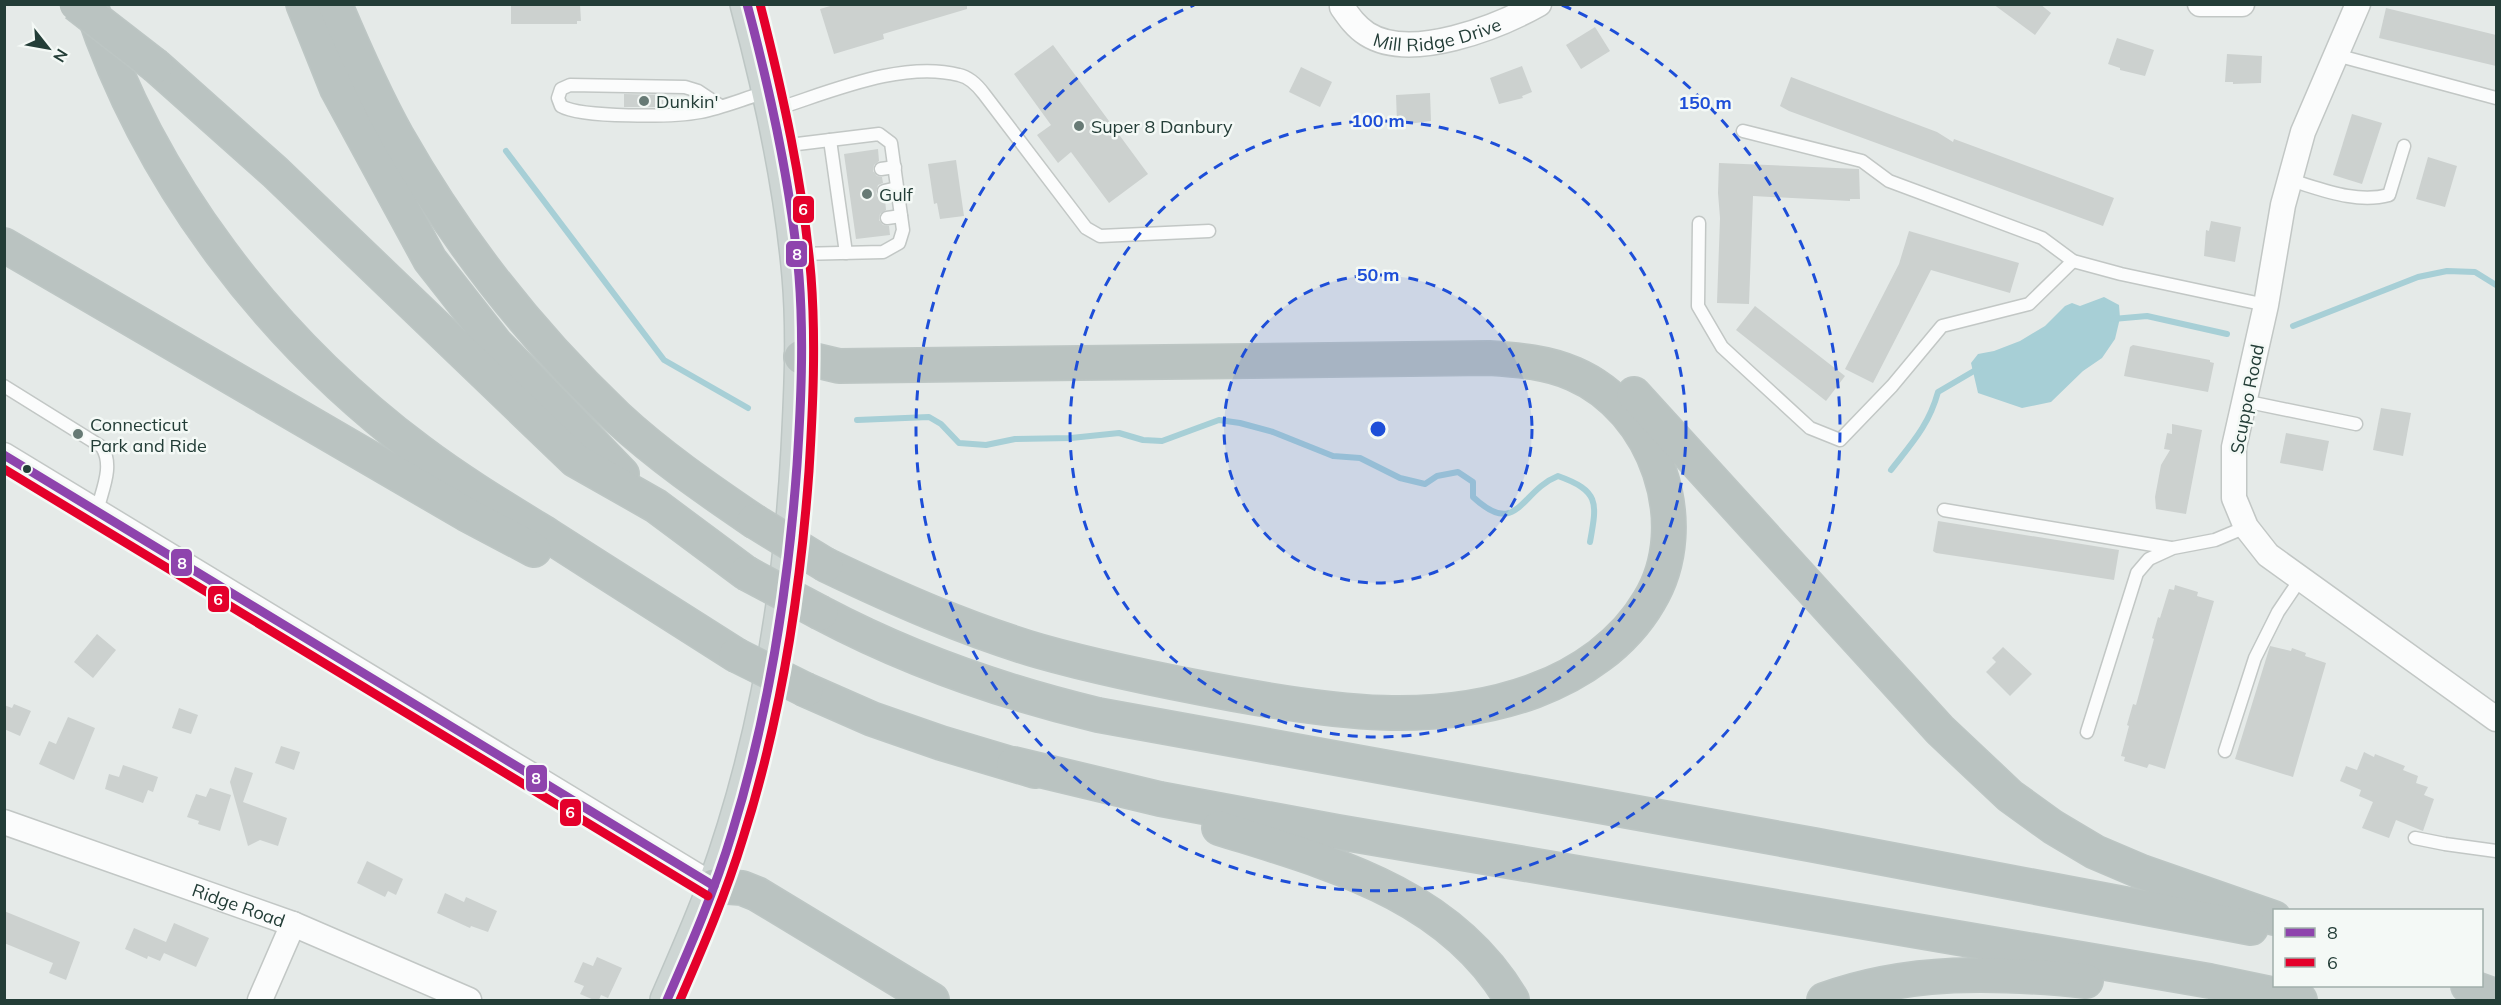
<svg xmlns="http://www.w3.org/2000/svg" width="2501" height="1005" font-family="Mulish,sans-serif">
  <style>
    .water { fill: #a7cfd6 }
    .lines { fill: none; stroke-linecap: round; stroke-linejoin: round }
    .stream { stroke: #a7cfd6; stroke-width: 6 }
    .building { fill: #ccd1cf }
    .service-casing { stroke: #c2c7c5; stroke-width: 15 }
    .minor-casing { stroke: #c2c7c5; stroke-width: 27 }
    .primary-casing { stroke: #bdc6c4; stroke-width: 36 }
    .motorway-casing { stroke: #bdc6c4; stroke-width: 36 }
    .service { stroke: #fbfcfc; stroke-width: 12 }
    .minor { stroke: #fbfcfc; stroke-width: 24 }
    .primary { stroke: #ced6d4; stroke-width: 33 }
    .motorway { stroke: #bac3c1; stroke-width: 33 }
    .motorway-bridge-casing { stroke: #bdc6c4; stroke-width: 36; stroke-linecap: butt }
    .motorway-bridge { stroke: #bac3c1; stroke-width: 33 }
    .bus-1-casing { stroke: #f4f9f6; stroke-width: 14 }
    .bus-2-casing { stroke: #f4f9f6; stroke-width: 14 }
    .bus-1 { stroke: #8e44ad; stroke-width: 9 }
    .bus-2 { stroke: #e4002b; stroke-width: 9 }
    .ring { fill: none; stroke: #1d4ed8; stroke-width: 3; stroke-dasharray: 10 8 }
    .poi-dot { fill: #677a75; stroke: #f4f9f6; stroke-width: 2 }
    .bus-dot { fill: #233d37; stroke: #f4f9f6; stroke-width: 2 }
    .labels { text-anchor: middle; dominant-baseline: central; stroke-width: 5; stroke-linejoin: round; paint-order: stroke }
    .street-label { font-size: 18px; fill: #233d37; stroke: #f4f9f6 }
    .poi-label { font-size: 18px; fill: #233d37; stroke: #f4f9f6; text-anchor: start }
    .centre { fill: #1d4ed8; stroke: #f4f9f6; stroke-width: 3 }
    .ring-label { font-size: 18px; text-anchor: middle; font-weight: bold; fill: #1d4ed8; stroke: #f4f9f6; stroke-width: 5; stroke-linejoin: round; paint-order: stroke }
    .line-badge { stroke: #f4f9f6; stroke-width: 2 }
    .badge-label { font-size: 16px; text-anchor: middle; font-weight: bold; fill: #fff }
  </style>
  <rect width="100%" height="100%" fill="#e5eae8"/>
  <polygon class="water" points="2104,297 2119,305 2120,318 2115,339 2102,358 2083,371 2051,402 2022,408 1978,393 1971,363 1978,354 1994,351 2020,341 2045,326 2065,306 2072,303 2080,306"/>
  <g class="lines">
    <g class="stream">
      <polyline points="506,151 664,360 748,408"/>
      <polyline points="2113,319 2147,316 2227,334"/>
      <polyline points="2293,326 2418,277 2447,271 2475,272 2496,285"/>
      <path d="M 857,420 L 929,417 L 941,424 L 959,443 L 986,445 L 1015,439 L 1071,438 L 1119,433 L 1143,440 L 1162,441 L 1219,420 L 1240,423 L 1273,432 L 1333,456 L 1360,458 L 1400,478 L 1425,484 L 1437,476 L 1458,472 L 1473,482 L 1473,497 C 1518,539 1520,491 1558,476 C 1600,491 1597,503 1590,542"/>
      <path d="M 1891,470 C 1912,443 1929,425 1938,392 L 1979,368"/>
    </g>
  </g>
  <g class="building">
    <polygon points="511,4 580,4 581,21 577,21 577,24 511,24"/>
    <polygon points="837,4 967,4 967,9 883,34 884,39 834,54 820,9"/>
    <polygon points="1993,4 2040,4 2051,13 2035,35"/>
    <polygon points="2386,8 2496,35 2496,66 2379,38"/>
    <polygon points="1595,27 1610,51 1581,69 1566,45"/>
    <polygon points="2117,38 2154,50 2145,76 2120,70 2120,68 2108,64"/>
    <polygon points="1053,45 1148,174 1109,203 1071,152 1058,163 1037,135 1051,125 1014,74"/>
    <polygon points="2227,54 2262,56 2261,83 2233,84 2233,82 2225,82"/>
    <polygon points="1522,66 1532,92 1522,96 1523,98 1499,104 1490,78"/>
    <polygon points="1301,67 1332,82 1320,107 1289,92"/>
    <polygon points="1791,77 1937,132 1953,142 1954,139 2114,198 2103,226 1789,111 1780,106"/>
    <polygon points="1430,93 1431,121 1408,124 1397,122 1396,95"/>
    <polygon points="624,94 663,95 663,107 624,107"/>
    <polygon points="2352,114 2382,123 2362,184 2333,175"/>
    <polygon points="878,149 879,161 874,165 873,171 877,176 882,177 883,183 878,185 876,192 878,197 885,199 886,210 880,214 879,220 883,225 889,226 890,235 856,239 844,154"/>
    <polygon points="2428,157 2457,166 2445,207 2416,199"/>
    <polygon points="956,160 964,216 940,219 937,203 934,204 928,164"/>
    <polygon points="1719,163 1859,169 1860,199 1850,199 1850,201 1753,196 1749,304 1717,303 1720,218 1718,193"/>
    <polygon points="2211,221 2241,227 2235,262 2204,256 2206,230 2209,231"/>
    <polygon points="1909,231 2019,263 2010,293 1931,270 1873,383 1845,369 1899,264"/>
    <polygon points="1755,306 1845,376 1826,401 1736,330"/>
    <polygon points="2133,345 2210,360 2210,362 2214,363 2208,392 2124,376 2130,347"/>
    <polygon points="2381,408 2411,413 2403,456 2373,450"/>
    <polygon points="2172,424 2202,430 2186,514 2156,509 2155,497 2161,465 2170,450 2164,449 2167,433 2172,434"/>
    <polygon points="2286,433 2329,441 2323,471 2280,463"/>
    <polygon points="1938,521 2119,550 2114,580 1936,553 1933,551"/>
    <polygon points="2175,585 2198,592 2197,596 2214,601 2165,769 2149,764 2147,768 2124,761 2125,757 2121,756 2129,726 2127,725 2133,704 2136,705 2154,639 2152,638 2158,617 2160,618 2169,589 2174,590"/>
    <polygon points="97,634 116,650 93,678 74,662"/>
    <polygon points="2270,646 2291,651 2292,648 2306,653 2305,656 2326,663 2293,777 2235,759"/>
    <polygon points="2003,647 2032,674 2010,696 1986,672 1996,662 1992,658"/>
    <polygon points="14,704 31,711 20,736 4,729 4,705 12,708"/>
    <polygon points="179,708 198,715 191,734 172,728"/>
    <polygon points="68,717 95,728 74,780 39,764 49,741 56,744"/>
    <polygon points="281,746 300,752 294,770 275,763"/>
    <polygon points="2364,752 2374,757 2375,754 2405,766 2403,770 2418,776 2416,783 2428,787 2424,795 2434,799 2423,831 2396,820 2389,838 2362,828 2373,802 2359,796 2361,790 2340,781 2346,766 2357,770"/>
    <polygon points="123,765 158,777 153,792 148,790 143,803 105,789 109,774 119,777"/>
    <polygon points="235,767 253,773 243,802 287,818 278,846 260,840 248,846 230,782"/>
    <polygon points="210,788 231,795 220,831 198,824 199,821 187,817 196,794 206,797"/>
    <polygon points="367,861 403,879 396,895 388,891 385,897 357,883"/>
    <polygon points="445,893 464,902 466,897 497,911 488,932 471,926 470,928 437,913"/>
    <polygon points="4,911 80,942 66,980 49,973 53,963 4,943"/>
    <polygon points="174,923 209,938 196,967 164,953 160,961 148,956 147,959 125,949 134,928 166,942"/>
    <polygon points="597,957 622,968 608,998 601,995 599,1000 594,1000 580,994 584,986 574,982 583,962 593,966"/>
  </g>
  <g class="lines">
    <defs>
      <g id="service">
        <polyline points="2336,55 2496,98"/>
        <path d="M 719,105 L 698,91 L 685,87 L 570,85 L 561,89 L 558,98 L 561,106 C 581,118 675,117 700,112 C 722,108 745,98 767,92"/>
        <path d="M 773,110 C 828,93 901,60 959,75 C 969,77 978,86 984,94 L 1086,228 L 1100,236 L 1209,231"/>
        <polyline points="1743,131 1862,161 1889,181 2042,238 2073,261 2121,274 2266,305"/>
        <polyline points="830,140 846,253"/>
        <polyline points="781,146 879,134 891,143 903,230 899,243 883,252 798,254"/>
        <polyline points="881,169 895,167"/>
        <path d="M 2290,180 C 2321,189 2356,204 2389,195 L 2404,146"/>
        <polyline points="884,191 897,188"/>
        <polyline points="887,218 901,216"/>
        <polyline points="1699,223 1698,306 1722,347 1810,428 1840,440 1892,386 1942,326 2029,304 2073,261"/>
        <path d="M 4,386 L 102,447 C 114,466 102,490 97,511"/>
        <polyline points="2244,401 2356,424"/>
        <polyline points="1944,510 2171,548"/>
        <polyline points="2087,732 2137,573 2149,559 2173,548 2215,540 2246,527"/>
        <polyline points="2225,751 2255,658 2278,612 2301,578"/>
        <polyline points="2415,838 2445,844 2496,851"/>
      </g>
      <g id="minor">
        <polyline points="2200,4 2242,4"/>
        <polyline points="2358,4 2303,132 2283,205 2266,305 2234,447 2234,498 2246,527 2268,555 2496,719"/>
        <path id="s1" d="M 1342,7 C 1349,17 1356,27 1367,34 C 1411,62 1498,27 1539,4"/>
        <polyline points="4,455 714,886"/>
        <path id="s2" d="M 4,822 L 293,924 L 469,1000"/>
        <polyline points="260,1000 293,924"/>
      </g>
      <path id="primary" d="M 667,1000 C 683,963 700,925 714,887 C 765,747 790,598 798,450 C 801,393 804,333 799,276 C 791,185 771,93 747,4"/>
      <g id="motorway">
        <polyline points="303,4 337,89 430,260 496,344 622,474"/>
        <path d="M 335,4 C 354,49 373,93 397,136 C 456,240 530,335 617,417 C 659,456 707,489 754,521"/>
        <path d="M 91,6 C 150,183 270,339 419,451 C 460,482 505,509 549,536 C 611,576 673,615 736,655"/>
        <polyline points="156,66 275,172 575,460 656,506 746,573"/>
        <polyline points="4,245 466,514 534,550"/>
        <path d="M 801,357 L 839,366 L 1489,358 C 1519,360 1547,362 1574,374 C 1655,409 1696,524 1649,601 C 1624,644 1580,674 1534,691 C 1436,727 1332,712 1233,694 C 1168,682 1102,669 1039,651 C 965,629 895,598 826,565"/>
        <polyline points="1634,394 1940,730 2010,796 2053,827 2095,852 2142,872 2274,918"/>
        <path d="M 821,613 C 908,659 1002,692 1098,715 L 1814,845 L 2251,928"/>
        <polyline points="806,690 872,719 941,743 1035,771"/>
        <polyline points="1014,764 1160,799 1338,832 2210,981 2300,1000"/>
        <path d="M 1219,828 C 1330,863 1449,893 1512,1000"/>
        <polyline points="714,886 742,888 757,894 932,1000"/>
        <polyline points="2468,986 2496,996"/>
        <path d="M 1824,1000 C 1909,969 1997,972 2086,981"/>
      </g>
    </defs>
    <use href="#service" class="service-casing"/>
    <use href="#minor" class="minor-casing"/>
    <use href="#primary" class="primary-casing"/>
    <use href="#motorway" class="motorway-casing"/>
    <use href="#service" class="service"/>
    <use href="#minor" class="minor"/>
    <use href="#primary" class="primary"/>
    <use href="#motorway" class="motorway"/>
    <defs>
      <g id="motorway-bridge">
        <polyline points="76,4 156,66"/>
        <polyline points="754,521 826,565"/>
        <polyline points="746,573 821,613"/>
        <polyline points="736,655 806,690"/>
      </g>
    </defs>
    <use href="#motorway-bridge" class="motorway-bridge-casing"/>
    <use href="#motorway-bridge" class="motorway-bridge"/>
    <defs>
      <g id="bus-1">
        <polyline points="4,455 714,886"/>
        <path d="M 667,1000 C 691,945 715,890 732,833 C 769,713 788,590 797,465 C 801,403 804,339 799,276 C 791,184 771,94 747,4"/>
      </g>
      <g id="bus-2">
        <polyline points="4,469 708,896"/>
        <path d="M 680,1000 C 703,947 726,894 743,838 C 781,719 800,595 809,471 C 813,406 816,341 811,276 C 803,184 783,94 760,4"/>
      </g>
    </defs>
    <use href="#bus-1" class="bus-1-casing"/>
    <use href="#bus-2" class="bus-2-casing"/>
    <use href="#bus-1" class="bus-1"/>
    <use href="#bus-2" class="bus-2"/>
  </g>
  <circle cx="1378" cy="429" r="154" fill="#1d4ed8" fill-opacity=".12"/>
  <g class="ring">
    <circle cx="1378" cy="429" r="154"/>
    <circle cx="1378" cy="429" r="308"/>
    <path d="M1562 5A462 462 0 1 1 1194 5"/>
  </g>
  <g class="poi-dot">
    <circle cx="644" cy="101" r="6"/>
    <circle cx="1079" cy="126" r="6"/>
    <circle cx="867" cy="194" r="6"/>
    <circle cx="78" cy="434" r="6"/>
  </g>
  <circle class="bus-dot" cx="27" cy="469" r="5"/>
  <g class="labels">
    <g class="street-label">
      <text stroke="none"><textPath href="#s1" startOffset="110">Mill Ridge Drive</textPath></text>
      <text transform="translate(2247 399) rotate(-79)">Scuppo Road</text>
      <text stroke="none"><textPath href="#s2" startOffset="249">Ridge Road</textPath></text>
    </g>
    <g class="poi-label">
      <text x="656" y="101">Dunkin'</text>
      <text x="1091" y="126">Super 8 Danbury</text>
      <text x="879" y="194">Gulf</text>
      <text x="90" y="424">Connecticut<tspan x="90" dy="21">Park and Ride</tspan></text>
    </g>
  </g>
  <circle cx="1378" cy="429" r="9" class="centre"/>
  <g class="ring-label">
    <text x="1705" y="109">150 m</text>
    <text x="1378" y="127">100 m</text>
    <text x="1378" y="281">50 m</text>
  </g>
  <g class="line-badge">
    <rect x="792" y="195" width="23" height="29" rx="6" fill="#e4002b"/>
    <rect x="785" y="240" width="23" height="28" rx="6" fill="#8e44ad"/>
    <rect x="170" y="548" width="23" height="29" rx="6" fill="#8e44ad"/>
    <rect x="207" y="585" width="23" height="28" rx="6" fill="#e4002b"/>
    <rect x="525" y="764" width="23" height="29" rx="6" fill="#8e44ad"/>
    <rect x="559" y="798" width="23" height="29" rx="6" fill="#e4002b"/>
  </g>
  <g class="badge-label">
    <text x="803" y="215">6</text>
    <text x="797" y="260">8</text>
    <text x="182" y="569">8</text>
    <text x="218" y="605">6</text>
    <text x="536" y="784">8</text>
    <text x="570" y="818">6</text>
  </g>
  <rect width="2501" height="1005" fill="none" stroke="#233d37" stroke-width="12"/>
  <rect x="2273" y="909" width="210" height="78" fill="#f4f9f6" stroke="#a0aeaa" stroke-width="1.5"/>
  <rect x="2285" y="928" width="30" height="9" fill="#8e44ad" stroke="#a0aeaa" stroke-width="1.5"/>
  <text x="2327" y="939" font-size="18" fill="#233d37">8</text>
  <rect x="2285" y="958" width="30" height="9" fill="#e4002b" stroke="#a0aeaa" stroke-width="1.5"/>
  <text x="2327" y="969" font-size="18" fill="#233d37">6</text>
  <g transform="translate(48 48) rotate(121)" stroke="#f4f9f6" stroke-width="4.5" paint-order="stroke">
  <path d="M0-4.5L10 22L0 15L-10 22Z" fill="#233d37"/>
  <text y="-9" font-size="16" font-weight="bold" text-anchor="middle" fill="#233d37">N</text>
  </g>
</svg>
